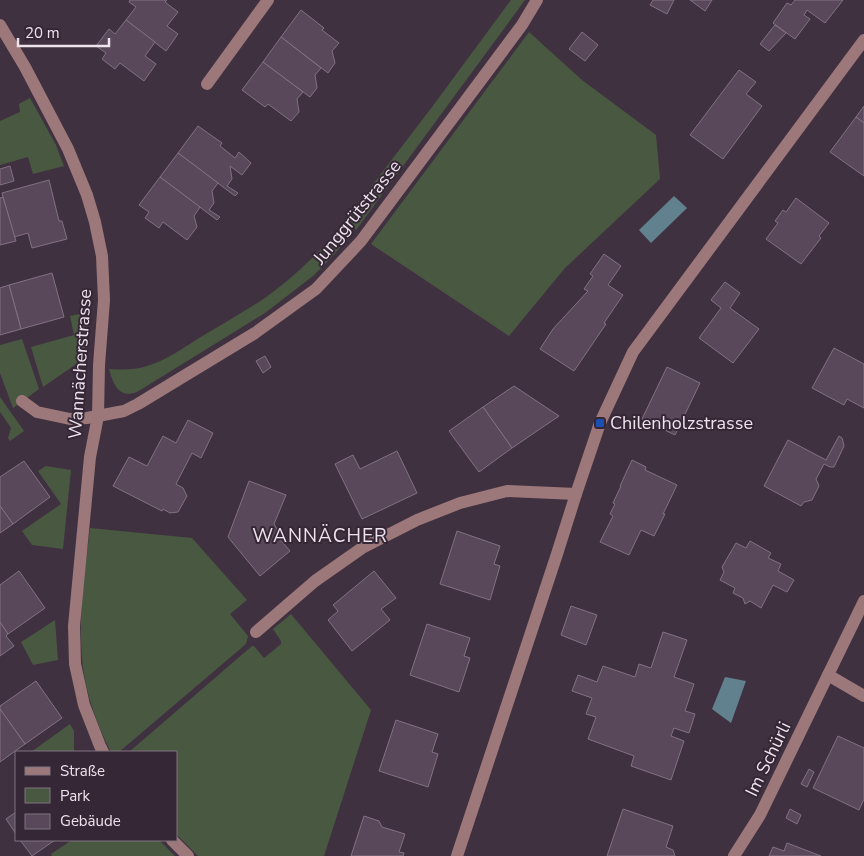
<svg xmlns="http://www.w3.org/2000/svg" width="864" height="856" font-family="'Nunito Sans',sans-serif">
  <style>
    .green { fill: #495841 }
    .water { fill: #61818f }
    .building { fill: #584859; stroke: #837183 }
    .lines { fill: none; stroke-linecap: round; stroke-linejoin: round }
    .minor { stroke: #9d787a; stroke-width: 12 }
    .transit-dot { fill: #1a4fb4; stroke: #362736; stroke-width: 2 }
    .labels { text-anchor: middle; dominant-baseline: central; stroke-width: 4; stroke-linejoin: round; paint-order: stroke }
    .street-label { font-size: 18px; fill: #ede3ed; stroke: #362736 }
    .poi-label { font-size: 18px; fill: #ede3ed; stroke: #362736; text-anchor: start }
    .neighbourhood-label { font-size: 19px; letter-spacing: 1px; fill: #ede3ed; stroke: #362736 }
  </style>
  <rect width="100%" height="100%" fill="#403140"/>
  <g class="green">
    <polygon points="511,0 525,0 356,230 348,222 347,219 348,217 432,107"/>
    <polygon points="529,32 582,80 656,135 660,179 565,268 509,336 371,244"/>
    <polygon points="30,98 56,145 64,166 33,174 28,157 0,165 0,121 20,112 19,104"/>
    <path d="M 341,228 L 350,236 L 330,259 L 313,276 L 265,313 L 137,392 C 119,399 113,384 109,369 C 122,370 135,370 147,366 C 167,360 186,346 204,335 C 223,324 243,312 262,300 C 292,279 317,254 341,228 Z"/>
    <polygon points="89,312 85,358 43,387 31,347 74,335 70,316"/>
    <polygon points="22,339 39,389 13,408 0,373 0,345"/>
    <polygon points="0,397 24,431 10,441 8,438 11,428 0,412"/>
    <polygon points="46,466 71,470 63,549 32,545 22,531 61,504 38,471"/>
    <path d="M 90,528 L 192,538 L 247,600 L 230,614 L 248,636 L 246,644 L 119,752 L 111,752 C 97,725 84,689 82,658 C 78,615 85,571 90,528 Z"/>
    <polygon points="291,614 371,710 324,856 198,856 176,834 176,752 129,752 252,646 254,646 264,658 281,644 281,641 273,629"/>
    <polygon points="55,620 58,660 33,665 21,642"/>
    <polygon points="70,724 74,731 74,752 31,752"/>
    <polygon points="72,840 159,840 175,856 52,856 51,854"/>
  </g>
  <g class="water">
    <polygon points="674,196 687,208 651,243 639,230"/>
    <polygon points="725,677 746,681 731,723 712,709"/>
  </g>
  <g class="building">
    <polygon points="130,0 167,0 165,2 178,12 167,26 178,34 166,51 126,20 136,7 129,2"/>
    <polygon points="653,0 674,0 667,14 650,5"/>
    <polygon points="690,0 712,0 705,11"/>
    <polygon points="795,0 843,0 825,23 807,10 804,15 810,19 795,39 773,23 787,3 791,5"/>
    <polygon points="301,10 324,28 322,30 339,43 332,51 335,63 328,73 281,37"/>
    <polygon points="126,20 155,42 145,56 156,64 144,81 120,63 115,69 102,59 106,53 96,46 109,29 115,34"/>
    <polygon points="775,25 786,33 769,51 760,44"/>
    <polygon points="582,32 598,45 585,61 569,49"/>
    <polygon points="281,37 321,68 315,75 317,88 310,97 263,62"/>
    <polygon points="263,62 303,92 297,99 299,112 291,121 268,104 265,107 242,90"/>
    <polygon points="739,70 756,82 746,94 762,106 723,159 690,135"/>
    <polygon points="864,106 864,123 856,117"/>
    <polygon points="856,117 864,123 864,176 830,152"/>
    <polygon points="198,126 222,143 220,146 235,158 239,152 251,163 242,175 230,166 232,179 227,186 238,193 235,196 178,153"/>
    <polygon points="178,153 218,183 212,191 214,203 209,210 220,217 217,220 160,177"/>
    <polygon points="10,166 14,181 0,185 0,169"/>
    <polygon points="160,177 200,207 194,216 197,227 187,240 163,222 159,228 145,218 149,212 139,205"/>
    <polygon points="49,180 59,221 62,221 67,239 32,248 28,233 14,237 2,193"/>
    <polygon points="3,197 16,241 0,245 0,198"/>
    <polygon points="796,198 829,223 819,236 821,238 801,264 766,239 778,223 775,221 783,210 786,212"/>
    <polygon points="604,254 621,266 608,285 623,295 604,323 606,324 574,371 540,349 553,329 588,291 584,289 593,276 590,274"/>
    <polygon points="52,273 64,317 21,329 9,285"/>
    <polygon points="725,282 740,293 730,308 759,329 733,363 699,338 721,308 711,300"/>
    <polygon points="9,285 21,329 0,335 0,288"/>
    <polygon points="834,348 864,364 864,408 847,399 844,405 812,388"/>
    <polygon points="265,356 271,367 263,373 256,361"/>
    <polygon points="667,367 700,383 675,435 642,419"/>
    <polygon points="514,386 559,416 512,448 483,407"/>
    <polygon points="483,407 512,448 479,472 449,431"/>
    <polygon points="188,420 213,433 201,458 192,453 176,484 183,488 187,496 178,512 170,513 163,509 162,511 113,486 129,457 147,466 163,436 176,443"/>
    <polygon points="839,436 842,438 844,446 834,467 830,467 824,464 816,479 819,486 812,500 804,502 801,506 764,486 788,440 826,460"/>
    <polygon points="397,451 417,493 362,519 335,464 353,455 360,469"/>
    <polygon points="632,460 646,467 645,470 677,485 663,514 665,514 654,536 641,530 629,555 600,542 613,516 610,514 615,504 613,503 621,486 620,486"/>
    <polygon points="24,461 50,497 13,524 0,506 0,477"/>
    <polygon points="249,481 286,495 274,524 277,529 276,535 290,551 260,576 228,537"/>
    <polygon points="0,506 13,524 0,533"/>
    <polygon points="457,531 500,546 494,564 500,566 490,600 440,584"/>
    <polygon points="750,541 771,553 768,558 781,564 778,571 794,580 787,592 773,585 761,608 750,601 745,604 743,598 733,593 735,588 720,580 724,572 722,567 736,543 746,548"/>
    <polygon points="19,571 45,608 8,634 0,622 0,585"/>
    <polygon points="374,571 396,598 381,609 390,620 352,651 328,620 338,611 333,605"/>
    <polygon points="571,606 597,615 586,645 561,635"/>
    <polygon points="0,622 8,634 6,636 14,646 0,656"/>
    <polygon points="427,624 470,638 464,656 470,658 459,692 410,675"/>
    <polygon points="663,632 687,640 674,677 694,684 685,711 695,714 689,733 674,728 671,736 684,741 671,780 631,766 634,756 588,739 596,717 586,714 592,698 572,691 578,675 597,682 603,666 635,677 639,664 651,668"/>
    <polygon points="36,681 62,718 25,744 0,709 0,706"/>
    <polygon points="0,709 25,744 0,762"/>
    <polygon points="396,720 438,734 432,752 438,754 428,787 379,771"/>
    <polygon points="838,736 864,748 864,799 859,810 813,788"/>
    <polygon points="809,769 814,772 807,787 801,784"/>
    <polygon points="623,809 673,826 666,847 673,850 675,856 607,856"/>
    <polygon points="790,809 801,815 797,824 786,818"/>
    <polygon points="16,812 16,834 6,819"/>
    <polygon points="364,816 379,821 382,827 405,834 399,852 404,853 403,856 351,856"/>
    <polygon points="20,840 55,840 32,856"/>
    <polygon points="787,843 821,856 769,856 773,847 784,851"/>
  </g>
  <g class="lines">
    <g class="minor">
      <polyline points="0,25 25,67 68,149 87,195 95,222 102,256 104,300 99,365 98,416 90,457 74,626 75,664 84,705 100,746 103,752"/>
      <polyline points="207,84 268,0"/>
      <polyline points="22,401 37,412 70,419 87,418 124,411 138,404 255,333 316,289 361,241 522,25 537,0"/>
      <polyline points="864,601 828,675 864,696"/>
      <polyline points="256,632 315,581 362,548 417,520 460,503 507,491 576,494"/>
      <polyline points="172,840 188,856"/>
      <polyline points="457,856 557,554 576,494 600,423 633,352 864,40"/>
      <polyline points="734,856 760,815 828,675"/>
    </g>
  </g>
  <rect class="transit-dot" x="595" y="418" width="10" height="10" rx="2.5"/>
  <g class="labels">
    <g class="street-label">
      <text transform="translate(357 212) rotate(-51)">Junggrütstrasse</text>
      <text transform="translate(80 364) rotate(-86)">Wannächerstrasse</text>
      <text transform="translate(768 759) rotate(-64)">Im Schürli</text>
    </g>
    <g class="poi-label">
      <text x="610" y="423">Chilenholzstrasse</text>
    </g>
    <g class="neighbourhood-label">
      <text x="320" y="536">WANNÄCHER</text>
    </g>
  </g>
  <rect x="15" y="751" width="162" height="90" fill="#362736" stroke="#7f727f"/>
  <rect x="25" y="767" width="25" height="8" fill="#9d787a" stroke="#7f727f"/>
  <text x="60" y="776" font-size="15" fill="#ede3ed">Straße</text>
  <rect x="25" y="788" width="25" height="15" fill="#495841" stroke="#7f727f"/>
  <text x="60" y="801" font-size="15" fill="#ede3ed">Park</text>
  <rect x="25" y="814" width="25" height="15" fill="#584859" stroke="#7f727f"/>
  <text x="60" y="826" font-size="15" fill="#ede3ed">Gebäude</text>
  <path d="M18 38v8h91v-8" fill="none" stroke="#ede3ed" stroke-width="2.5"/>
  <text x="25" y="38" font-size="15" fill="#ede3ed" stroke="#362736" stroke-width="4" paint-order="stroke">20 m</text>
</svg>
